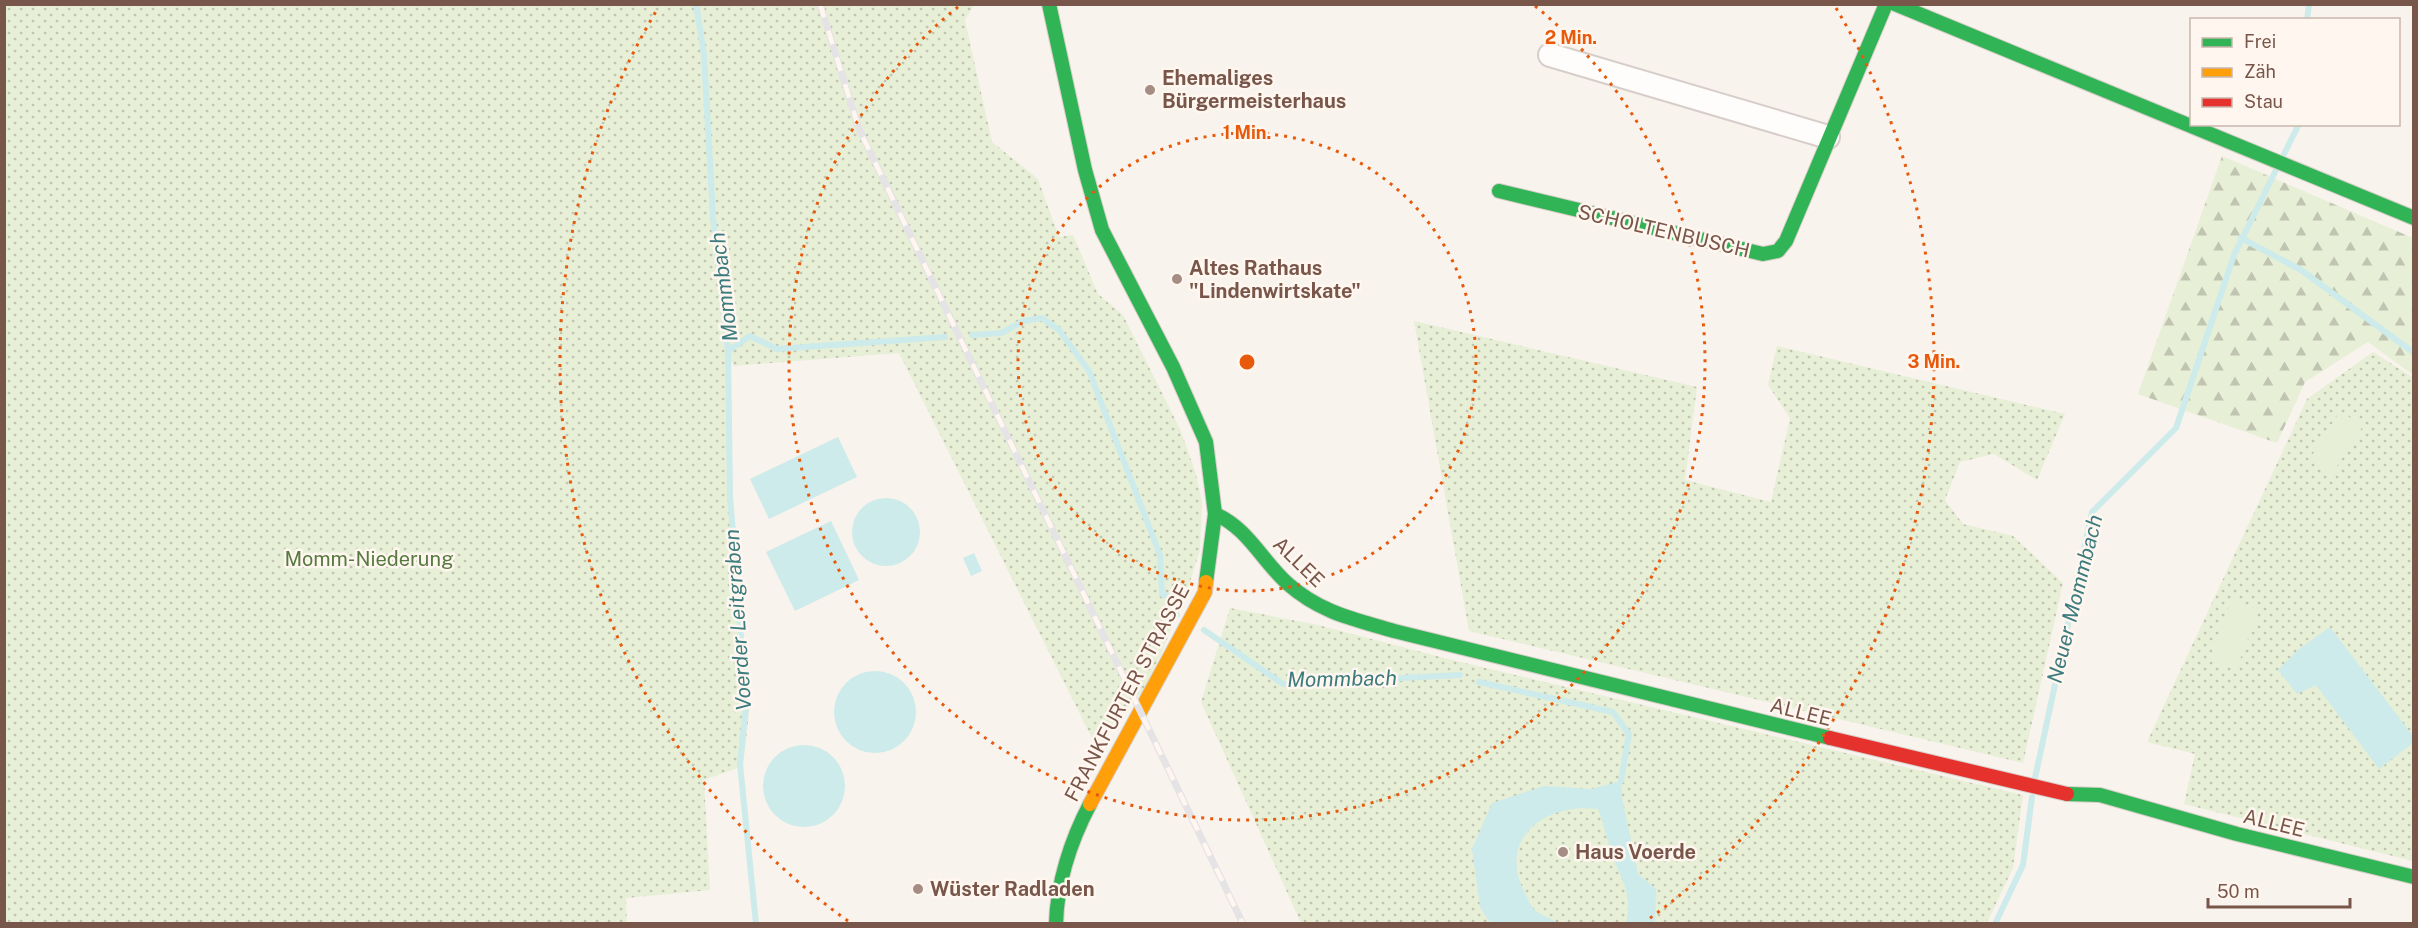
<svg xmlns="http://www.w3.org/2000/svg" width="2418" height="928" font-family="'Public Sans',sans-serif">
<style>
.grass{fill:url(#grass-dots)}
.forest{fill:url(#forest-firs)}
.garden{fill:#e7efd7}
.water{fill:#cdebea}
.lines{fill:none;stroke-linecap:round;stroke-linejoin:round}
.stream{stroke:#cdebea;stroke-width:6}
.street-casing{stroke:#d7ceca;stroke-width:26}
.fast-casing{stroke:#d8cec9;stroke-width:16}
.slow-casing{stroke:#d8cec9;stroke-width:16}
.jam-casing{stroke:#d8cec9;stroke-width:16}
.street{stroke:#fefdfc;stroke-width:22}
.fast{stroke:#30b455;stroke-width:14}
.slow{stroke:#ff9f0a;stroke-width:14}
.jam{stroke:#e5322d;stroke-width:14}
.rail-casing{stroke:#e5e3e5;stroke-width:7}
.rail{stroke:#fff7ef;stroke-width:4.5;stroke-dasharray:14;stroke-linecap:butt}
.ring{fill:none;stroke:#e8590c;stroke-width:3;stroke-dasharray:3 6}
.poi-dot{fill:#a58d83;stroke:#fff7ef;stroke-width:2}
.labels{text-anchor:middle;stroke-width:5;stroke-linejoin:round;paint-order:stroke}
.poi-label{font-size:20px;font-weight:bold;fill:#79564a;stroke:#fff7ef;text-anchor:start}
.street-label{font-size:20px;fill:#79564a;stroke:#fff7ef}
.park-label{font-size:20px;fill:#567a3f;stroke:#fff7ef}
.water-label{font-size:21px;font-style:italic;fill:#3c7b7e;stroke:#fff7ef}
.centre{fill:#e8590c;stroke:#fff7ef;stroke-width:3}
.ring-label{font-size:18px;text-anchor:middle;font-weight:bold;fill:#e8590c;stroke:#fff7ef;stroke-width:5;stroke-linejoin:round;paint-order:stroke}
</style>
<defs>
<pattern id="grass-dots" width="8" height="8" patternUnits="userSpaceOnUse" patternTransform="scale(1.5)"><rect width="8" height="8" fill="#e7efd7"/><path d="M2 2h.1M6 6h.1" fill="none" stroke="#c0c4b0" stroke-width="1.8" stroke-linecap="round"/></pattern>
<pattern id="forest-firs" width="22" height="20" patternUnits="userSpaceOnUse" patternTransform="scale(1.5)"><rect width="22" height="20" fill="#e7efd7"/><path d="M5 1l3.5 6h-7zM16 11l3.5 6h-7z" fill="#c0c4b0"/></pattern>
</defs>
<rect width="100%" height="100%" fill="#f8f3ed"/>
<g class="grass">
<path d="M5,5H974L965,20L992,142L1038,179L1059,237L1073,235L1098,294L1123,315L1180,429L1196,474L1202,502L1200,550L1187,591L1161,654L1142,692L1095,744L899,353L733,366V362H728L729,508L749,714L743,766L704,780L710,890L626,898L627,924H5Z"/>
<path d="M1414,321L1697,387L1685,480L1771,502L1790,418L1768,385L1777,346L2065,414L2037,480L1994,454L1960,462L1945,500L1963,524L2013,536L2063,583L2023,763L1469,631Z"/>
<path d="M2373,352L2414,378L2413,861L2184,804L2195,754L2147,742L2307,399Z"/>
<path d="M1230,608L1318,625L1452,660L2023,795L2013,868L1987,923H1301L1201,702Z"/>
</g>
<path class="forest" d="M2222,156L2413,238V375L2368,342L2305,382L2277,443L2138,394Z"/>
<g class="garden">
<path d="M2340,411L2363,426L2332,474L2309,460Z"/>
<path d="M2232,599L2259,610L2236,670L2209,659Z"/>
</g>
<g class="water">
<path d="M838,437L857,477L769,519L750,479Z"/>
<circle cx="886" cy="532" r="34"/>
<path d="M831,521L859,580L795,611L766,552Z"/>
<path d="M974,553L982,571L971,576L963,558Z"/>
<path d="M2330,627L2413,736V743L2379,769L2316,685L2297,694L2278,670L2299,649Z"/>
<circle cx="875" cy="712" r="41"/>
<circle cx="804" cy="786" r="41"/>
<path d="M1621,781L1622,798L1638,874L1656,889L1655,923H1626C1633,893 1622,882 1612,855C1607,840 1604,824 1598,809C1546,802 1496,838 1525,893C1528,898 1530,905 1534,909C1540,916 1551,917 1557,923H1490L1480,907L1472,849L1492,803L1544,786L1591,789Z"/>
</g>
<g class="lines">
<g class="stream">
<path d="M696,4L704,55L713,218L728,351L730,495L746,704L740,764L756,924"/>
<path d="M2307,20L2309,4"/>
<path d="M2283,156L2299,124"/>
<path d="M2241,238L2301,270L2414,353"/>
<path d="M972,335L1001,333L1024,321L1042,318L1059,330L1089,371L1160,555L1162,594L1169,597L1177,615"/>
<path d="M728,351L750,336L777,349L945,337"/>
<path d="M1204,630L1283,684L1460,675"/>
<path d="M1479,682L1613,712L1629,734L1621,781"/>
<path d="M2035,778L2092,512L2176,428L2234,255L2276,170"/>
<path d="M1995,924L2023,865L2032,797"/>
</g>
<g class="street-casing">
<path id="street" d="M1550,55L1828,137"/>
</g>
<g class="fast-casing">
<g id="fast">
<path d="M1049,4L1085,170L1102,230L1173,367L1206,442L1215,514L1206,582"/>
<path d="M1895,4L2414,218"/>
<path d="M1499,191L1763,254L1778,251L1786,241L1886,4"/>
<path d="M1215,514C1248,528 1262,561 1288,584C1321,613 1354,619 1394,631L1830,738"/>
<path d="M2067,794L2100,795L2237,834L2414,877"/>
<path d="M1056,924C1057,883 1071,840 1090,804"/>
</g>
</g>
<g class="slow-casing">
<path id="slow" d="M1090,804L1205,592L1206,582"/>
</g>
<g class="jam-casing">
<path id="jam" d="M1830,738L2067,794"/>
</g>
<use href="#street" class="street"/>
<use href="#fast" class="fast"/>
<use href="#slow" class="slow"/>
<use href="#jam" class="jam"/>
<g class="rail-casing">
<path id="rail" d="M820,4L859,129L1243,924"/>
</g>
<use href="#rail" class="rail"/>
</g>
<g class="ring">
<circle cx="1247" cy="362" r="229"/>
<path d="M1535 6A458 458 0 1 1 959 6"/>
<path d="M848 921A687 687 0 0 1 658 8M1836 8A687 687 0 0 1 1646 921"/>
</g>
<g class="poi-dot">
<circle cx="1150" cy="90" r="6"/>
<circle cx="1177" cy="279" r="6"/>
<circle cx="1563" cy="852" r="6"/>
<circle cx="918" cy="889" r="6"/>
</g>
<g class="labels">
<g class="poi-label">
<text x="1162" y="85">Ehemaliges<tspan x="1162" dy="23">Bürgermeisterhaus</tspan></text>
<text x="1189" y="275">Altes Rathaus<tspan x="1189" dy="23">"Lindenwirtskate"</tspan></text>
<text x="1575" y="859">Haus Voerde</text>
<text x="930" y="896">Wüster Radladen</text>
</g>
<g class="street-label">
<text transform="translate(1664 231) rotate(13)" y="7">SCHOLTENBUSCH</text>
<text transform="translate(1299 562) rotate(44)" y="7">ALLEE</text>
<text transform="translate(1127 693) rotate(-62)" y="7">FRANKFURTER STRASSE</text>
<text transform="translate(1801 712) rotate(14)" y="7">ALLEE</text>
<text transform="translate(2274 823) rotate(14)" y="7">ALLEE</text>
</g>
<g class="park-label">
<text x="369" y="566">Momm-Niederung</text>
</g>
<g class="water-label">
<text transform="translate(724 287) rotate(-97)" y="7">Mommbach</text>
<text transform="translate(2075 599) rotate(-76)" y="7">Neuer Mommbach</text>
<text transform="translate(738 620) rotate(-94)" y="7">Voerder Leitgraben</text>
<text transform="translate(1342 679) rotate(-1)" y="7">Mommbach</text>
</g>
</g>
<circle cx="1247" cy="362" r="9" class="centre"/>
<g class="ring-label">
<text x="1571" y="44">2 Min.</text>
<text x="1247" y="139">1 Min.</text>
<text x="1934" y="368">3 Min.</text>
</g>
<rect width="2418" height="928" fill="none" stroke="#79564a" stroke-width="12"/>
<rect x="2190" y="18" width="210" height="108" fill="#fff7ef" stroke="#c9b7ad" stroke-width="1.5"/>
<rect x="2202" y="38" width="30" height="9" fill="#30b455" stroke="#c9b7ad" stroke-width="1.5"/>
<text x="2244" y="48" font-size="18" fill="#79564a">Frei</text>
<rect x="2202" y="68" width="30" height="9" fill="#ff9f0a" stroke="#c9b7ad" stroke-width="1.5"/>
<text x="2244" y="78" font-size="18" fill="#79564a">Zäh</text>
<rect x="2202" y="98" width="30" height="9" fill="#e5322d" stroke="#c9b7ad" stroke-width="1.5"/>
<text x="2244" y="108" font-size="18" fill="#79564a">Stau</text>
<path d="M2208 898v9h142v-9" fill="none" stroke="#79564a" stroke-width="3"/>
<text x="2217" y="898" font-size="18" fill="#79564a" stroke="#fff7ef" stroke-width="4.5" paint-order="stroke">50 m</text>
</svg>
